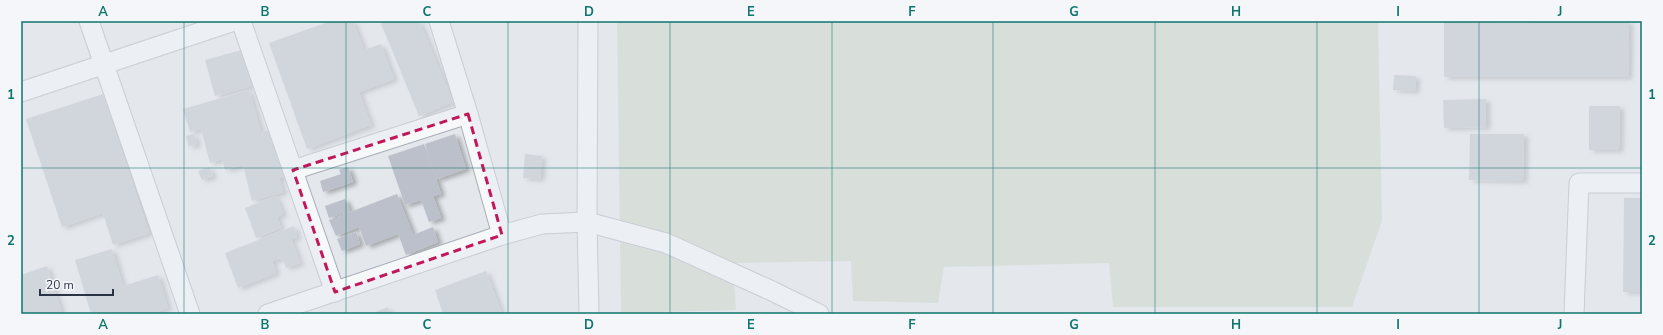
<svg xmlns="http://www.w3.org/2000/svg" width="1663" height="335" font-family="'Nunito Sans',sans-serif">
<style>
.green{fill:#c9d6c5}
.building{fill:#bbc0ca;filter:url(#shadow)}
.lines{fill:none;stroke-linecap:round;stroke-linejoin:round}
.minor-casing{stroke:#a9aeb7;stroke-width:21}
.minor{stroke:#f7f8fa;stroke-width:19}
.marked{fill:none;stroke:#c2185b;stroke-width:3;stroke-dasharray:8 5;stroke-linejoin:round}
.grid{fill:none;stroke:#0f766e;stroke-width:1;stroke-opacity:0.55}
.neatline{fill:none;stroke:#0f766e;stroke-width:1.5}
.grid-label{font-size:13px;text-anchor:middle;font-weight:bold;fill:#0f766e}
</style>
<defs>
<filter id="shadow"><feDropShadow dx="4.5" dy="2.5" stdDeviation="2" flood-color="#0004"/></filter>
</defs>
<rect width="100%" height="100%" fill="#e4e7ec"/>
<path class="green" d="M617,21H1378L1382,221L1352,307H1113L1109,263L944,267L938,303L853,301L851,261L733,263L736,310L621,313Z"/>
<g class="building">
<path d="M331,21H353L364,50L381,44L394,79L359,92L371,125L307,149L269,43Z"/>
<path d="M380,21H419L453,102L419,116Z"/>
<path d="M1529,21H1629L1628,77H1444V22L1529,23Z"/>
<path d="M242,50L252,86L215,96L205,60Z"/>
<path d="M1394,75L1416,76L1415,91L1393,90Z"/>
<path d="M249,90L261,132L271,130L284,177L279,178L283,192L252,201L243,165L225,170L222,159L210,163L201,129L190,132L183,109Z"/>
<path d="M103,94L149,233L113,245L103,213L62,227L26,119Z"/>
<path d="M1486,99V127L1444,128L1443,100Z"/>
<path d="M1589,106H1620L1619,150H1589Z"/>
<path d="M194,134L197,144L189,147L186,136Z"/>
<path d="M455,134L466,169L437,179L425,144Z"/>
<path d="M1470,134H1524L1523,181L1469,180Z"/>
<path d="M424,144L441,194L433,196L441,218L429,222L421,200L405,205L388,156Z"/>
<path d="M525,154L542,156L540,179L523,178Z"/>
<path d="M209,167L213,176L202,180L198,171Z"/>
<path d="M348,167L353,182L323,192L320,181L341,174L339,170Z"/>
<path d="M397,194L413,235L433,227L438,242L406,255L398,234L366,246L359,227L336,236L329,220Z"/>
<path d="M276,196L283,214L277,217L281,228L256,238L245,208Z"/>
<path d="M1624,198H1642V292H1623Z"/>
<path d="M345,199L350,211L329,218L325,206Z"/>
<path d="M294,226L297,237L291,239L300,263L286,268L282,258L272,261L276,273L238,288L225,253Z"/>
<path d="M356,232L360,244L342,251L337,239Z"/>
<path d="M112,249L123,286L158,275L168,308L150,314H91L75,260Z"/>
<path d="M47,266L62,314H21V275Z"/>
<path d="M486,271L502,314H443L435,290Z"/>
<path d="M388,307L390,314H371Z"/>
</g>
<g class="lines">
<g class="minor-casing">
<g id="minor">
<path d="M89,21L190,314"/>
<path d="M241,21L335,292"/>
<path d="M439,21L468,114L502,235"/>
<path d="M588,21L587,222L589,314"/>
<path d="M21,92L234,21"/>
<path d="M293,170L468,114"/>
<path d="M268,314L502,235L542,224L587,222L666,243L772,291L819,314"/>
<path d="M1574,314L1579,183H1642"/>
</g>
</g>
<use href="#minor" class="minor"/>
</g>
<path d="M0 0H1663V335H0ZM468,114L502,235L335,292L293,170Z" fill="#e4e7ec" fill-opacity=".55" fill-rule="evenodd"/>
<path class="marked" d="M468,114L502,235L335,292L293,170Z"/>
<path class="grid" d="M184,21V314M346,21V314M508,21V314M670,21V314M832,21V314M993,21V314M1155,21V314M1317,21V314M1479,21V314M21,168H1642"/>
<rect width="1663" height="335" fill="none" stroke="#f4f6f9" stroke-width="44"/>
<path d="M40 289v6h73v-6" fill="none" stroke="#2b3445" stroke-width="2"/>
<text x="46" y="289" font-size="12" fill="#2b3445" stroke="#f4f6f9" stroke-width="3" paint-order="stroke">20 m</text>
<rect x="22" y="22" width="1619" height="291" class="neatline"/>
<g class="grid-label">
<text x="103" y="16">A</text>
<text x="265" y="16">B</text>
<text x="427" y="16">C</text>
<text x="589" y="16">D</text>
<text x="751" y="16">E</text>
<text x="912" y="16">F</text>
<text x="1074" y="16">G</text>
<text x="1236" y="16">H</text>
<text x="1398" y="16">I</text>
<text x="1560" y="16">J</text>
<text x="11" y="99">1</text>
<text x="1652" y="99">1</text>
<text x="11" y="245">2</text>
<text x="1652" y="245">2</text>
<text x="103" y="329">A</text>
<text x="265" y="329">B</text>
<text x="427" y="329">C</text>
<text x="589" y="329">D</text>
<text x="751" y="329">E</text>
<text x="912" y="329">F</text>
<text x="1074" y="329">G</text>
<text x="1236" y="329">H</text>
<text x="1398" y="329">I</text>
<text x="1560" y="329">J</text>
</g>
</svg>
